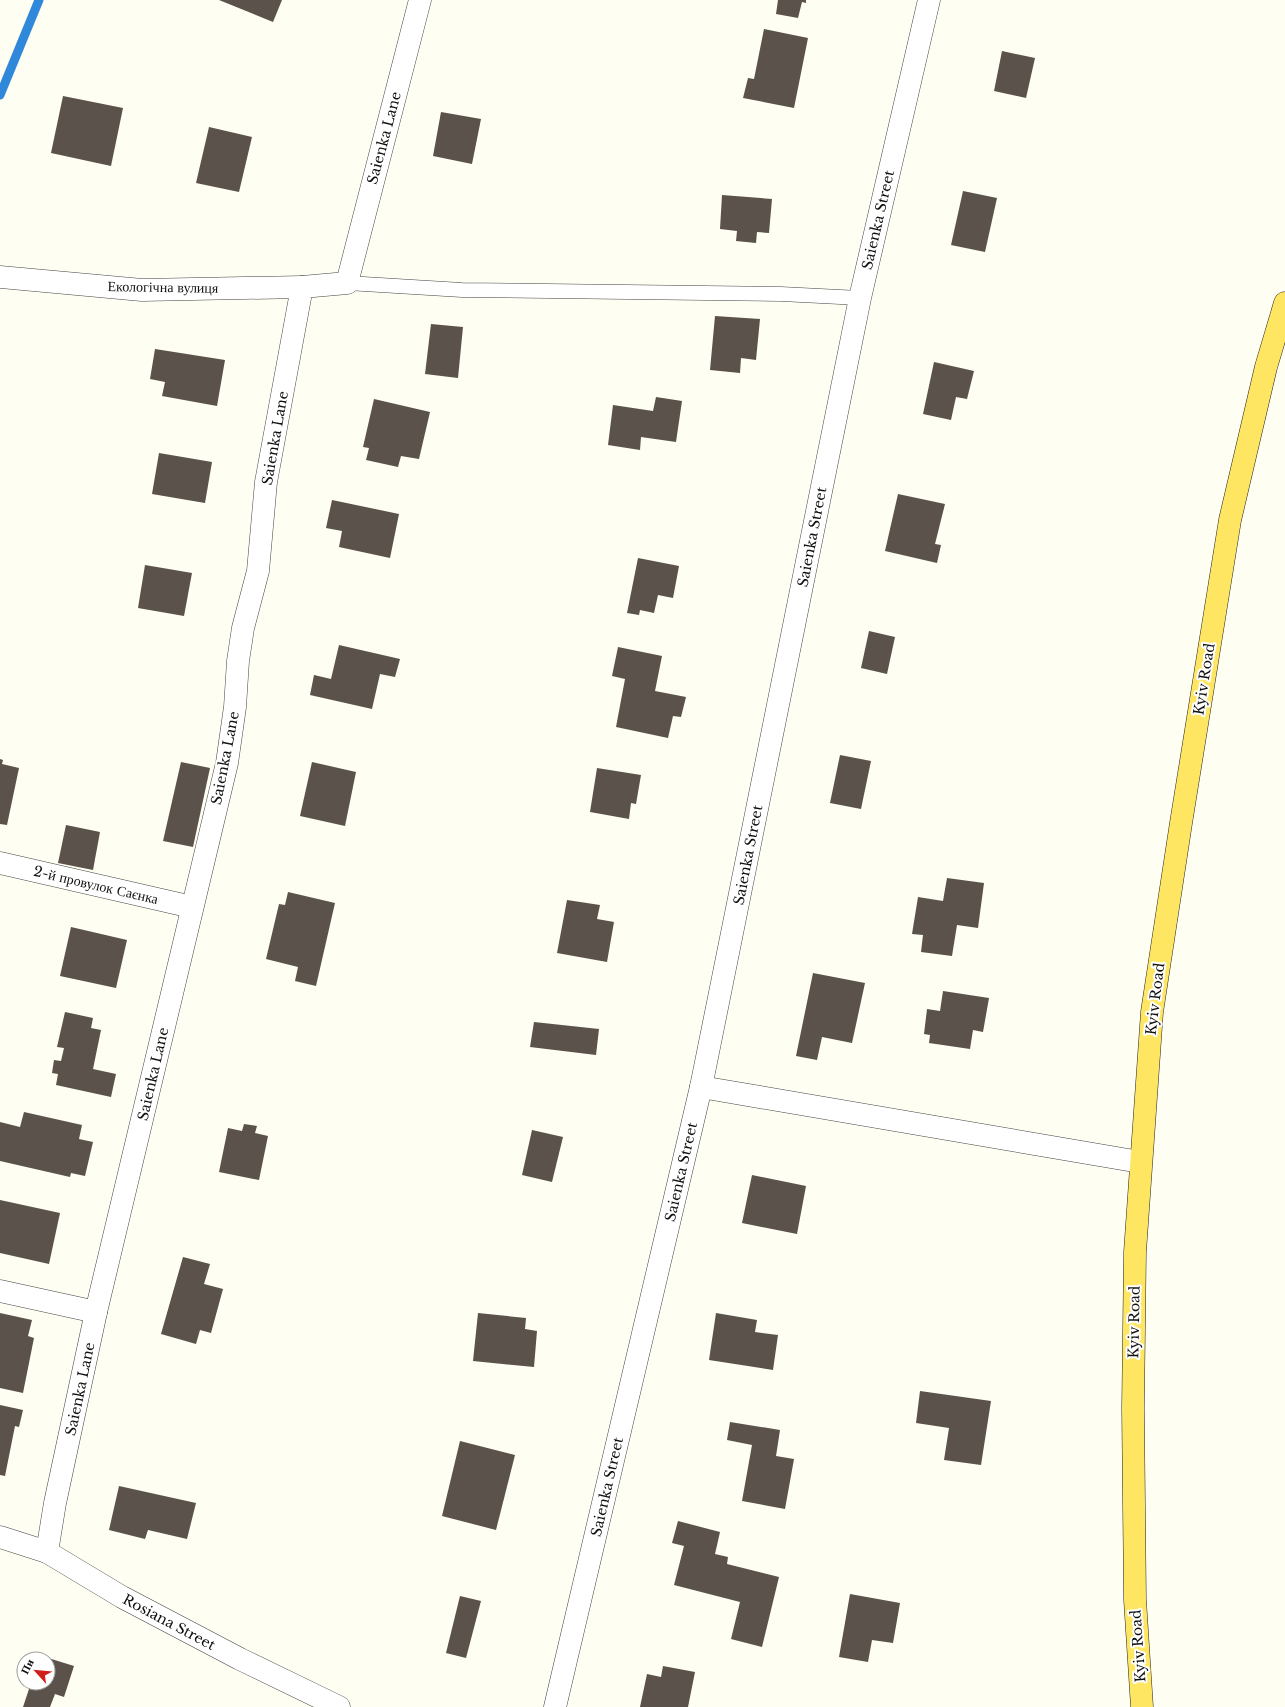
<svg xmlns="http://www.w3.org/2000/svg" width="1285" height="1707" font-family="'Libre Baskerville',serif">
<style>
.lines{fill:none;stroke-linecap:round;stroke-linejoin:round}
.stream{stroke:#3088db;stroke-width:9}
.building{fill:#5a524b}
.service-casing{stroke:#434343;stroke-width:15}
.minor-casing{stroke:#434343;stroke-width:23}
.tertiary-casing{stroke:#434343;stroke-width:23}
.primary-casing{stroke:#212121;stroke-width:23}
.service{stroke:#fff;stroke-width:14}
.minor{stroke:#fff;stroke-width:22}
.tertiary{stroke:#fff;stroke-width:22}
.primary{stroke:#ffe662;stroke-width:22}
.labels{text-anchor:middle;stroke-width:4;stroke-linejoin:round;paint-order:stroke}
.street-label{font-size:14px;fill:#101010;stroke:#fff}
</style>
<rect width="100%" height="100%" fill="#fffef2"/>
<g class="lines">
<path class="stream" d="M0,95L39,0"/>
</g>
<g class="building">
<path d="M219,0H282L273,22Z"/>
<path d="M778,0H806V3L802,2L798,18L776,14Z"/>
<path d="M764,29L808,38L794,108L743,98L748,78L754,79Z"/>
<path d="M1002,51L1035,58L1026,98L994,91Z"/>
<path d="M63,96L123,108L111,166L51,153Z"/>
<path d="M441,112L481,119L472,164L433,156Z"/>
<path d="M209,127L252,137L239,192L196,183Z"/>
<path d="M963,191L997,198L985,252L951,245Z"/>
<path d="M722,195L772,199L769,233L757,232L756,243L736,241L737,231L720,229Z"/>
<path d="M715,316L760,319L756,360L741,358L740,373L710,370Z"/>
<path d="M431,324L463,327L458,378L425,374Z"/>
<path d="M155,349L225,360L217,406L162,396L165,382L150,379Z"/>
<path d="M934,362L974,371L967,399L956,397L951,420L923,414Z"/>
<path d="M656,397L682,401L676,442L641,437L640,450L608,445L613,405L653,411Z"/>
<path d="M374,399L430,412L419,459L401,456L398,467L366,460L369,448L363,447Z"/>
<path d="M159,453L212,462L205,503L152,494Z"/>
<path d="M898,494L945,504L935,544L941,545L937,563L885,551Z"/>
<path d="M332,500L399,514L390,558L339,547L342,531L326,528Z"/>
<path d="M638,558L679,566L673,598L658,595L654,613L640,610L639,615L627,613Z"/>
<path d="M145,565L192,573L184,616L138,608Z"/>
<path d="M869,631L895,637L887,674L861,668Z"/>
<path d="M339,645L400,659L395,677L380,674L372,709L310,695L314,675L331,679Z"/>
<path d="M618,647L662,656L655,691L686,697L681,717L673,716L668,738L616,727L625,679L612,676Z"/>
<path d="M840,755L871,761L861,809L830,803Z"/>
<path d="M0,759L3,760L2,764L19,768L7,825L0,824Z"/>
<path d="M181,762L210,768L193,847L163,841Z"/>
<path d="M312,762L356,772L345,826L300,816Z"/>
<path d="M597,768L641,775L636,804L631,803L629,819L590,812Z"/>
<path d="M66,825L100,832L93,870L58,863Z"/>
<path d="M947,878L984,883L978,928L957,925L952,956L921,952L923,935L912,934L918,897L943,901Z"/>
<path d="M288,892L335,903L316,986L295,981L298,967L266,959L279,904L285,905Z"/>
<path d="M567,900L600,905L597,919L614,922L607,962L557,953Z"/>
<path d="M71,927L127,940L116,988L60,976Z"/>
<path d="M813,973L865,983L852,1043L822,1037L817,1060L796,1056Z"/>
<path d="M943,991L989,998L983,1032L973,1030L970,1049L929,1043L930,1035L924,1034L927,1009L940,1011Z"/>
<path d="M65,1012L93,1018L91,1028L101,1030L93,1069L116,1074L111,1097L56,1085L58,1074L52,1073L54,1060L61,1061L64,1048L57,1047Z"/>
<path d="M534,1022L599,1029L596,1055L530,1047Z"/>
<path d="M24,1112L82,1125L79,1139L93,1142L85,1176L71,1173L70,1177L0,1161V1122L20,1127Z"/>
<path d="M244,1124L257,1126L255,1133L268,1136L259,1180L219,1172L228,1128L242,1131Z"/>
<path d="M532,1130L563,1137L552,1182L522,1175Z"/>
<path d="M752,1175L806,1186L797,1234L742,1223Z"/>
<path d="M0,1200L60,1213L49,1264L0,1253Z"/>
<path d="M183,1257L210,1264L204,1284L223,1289L211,1333L200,1330L196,1344L161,1334Z"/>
<path d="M0,1313L32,1320L28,1336L34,1338L23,1393L0,1388Z"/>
<path d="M478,1313L526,1318L525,1329L537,1331L534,1367L473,1361Z"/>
<path d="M716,1313L757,1320L755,1332L778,1335L773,1370L709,1360Z"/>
<path d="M920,1391L991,1401L981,1465L944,1460L949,1428L916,1423Z"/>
<path d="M0,1405L23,1410L19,1427L15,1426L5,1476L0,1475Z"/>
<path d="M730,1422L780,1430L776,1456L794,1459L785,1509L742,1501L752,1445L727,1440Z"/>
<path d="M460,1441L515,1455L496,1530L442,1516Z"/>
<path d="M119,1486L196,1503L187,1539L148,1530L145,1539L109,1530Z"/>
<path d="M678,1521L720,1532L715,1554L728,1557L727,1564L779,1577L762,1647L731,1639L740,1602L674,1585L684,1546L672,1543Z"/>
<path d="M850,1594L900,1603L893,1643L872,1640L868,1662L839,1657Z"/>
<path d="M460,1596L481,1601L466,1658L446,1653Z"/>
<path d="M45,1657L74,1666L64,1697L55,1694L50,1707H23L30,1686L35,1687L36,1683H48V1659H44Z"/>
<path d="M663,1666L695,1672L688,1707H640L647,1674L661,1677Z"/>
</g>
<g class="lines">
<g class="service-casing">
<path id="service" d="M347,283L462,290L781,294L860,298"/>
</g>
<g class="minor-casing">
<g id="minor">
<path d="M0,277L142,290L302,287"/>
<path d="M0,863L192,907"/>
<path d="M701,1087L1140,1162"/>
<path d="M0,1291L96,1312"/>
<path d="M0,1537L47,1552L122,1597L240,1659L339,1707"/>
<path d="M47,1552L55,1503L96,1312L227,763L235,707L238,661L243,628L258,571L266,482L302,287L347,283L420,0"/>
</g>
</g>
<g class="tertiary-casing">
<path id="tertiary" d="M555,1707L701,1087L860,298L929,0"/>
</g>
<g class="primary-casing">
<path id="primary" d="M1142,1707L1135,1600L1133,1408L1135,1252L1152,1012L1181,823L1230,520L1266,367L1285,303"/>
</g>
<use href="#service" class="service"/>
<use href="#minor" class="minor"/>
<use href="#tertiary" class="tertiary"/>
<use href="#primary" class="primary"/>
</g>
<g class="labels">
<g class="street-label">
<text transform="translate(384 138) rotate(-75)" y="5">Saienka Lane</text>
<text transform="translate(878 220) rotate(-77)" y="5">Saienka Street</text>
<text transform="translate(163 287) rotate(1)" y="5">Екологічна вулиця</text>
<text transform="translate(275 438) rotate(-80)" y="5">Saienka Lane</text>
<text transform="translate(812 537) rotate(-79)" y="5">Saienka Street</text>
<text transform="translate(1204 679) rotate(-81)" y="5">Kyiv Road</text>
<text transform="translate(225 758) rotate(-79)" y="5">Saienka Lane</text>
<text transform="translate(748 855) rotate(-79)" y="5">Saienka Street</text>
<text transform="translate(96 885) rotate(13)" y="5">2-й провулок Саєнка</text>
<text transform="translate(1155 999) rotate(-83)" y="5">Kyiv Road</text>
<text transform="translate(153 1074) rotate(-77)" y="5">Saienka Lane</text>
<text transform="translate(681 1172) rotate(-77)" y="5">Saienka Street</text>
<text transform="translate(1134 1322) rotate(-89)" y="5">Kyiv Road</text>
<text transform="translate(80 1389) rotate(-78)" y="5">Saienka Lane</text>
<text transform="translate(607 1487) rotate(-77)" y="5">Saienka Street</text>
<text transform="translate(169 1622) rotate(28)" y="5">Rosiana Street</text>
<text transform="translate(1138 1646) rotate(-94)" y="5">Kyiv Road</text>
</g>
</g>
<g transform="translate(36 1671) rotate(297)"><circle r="19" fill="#ffffff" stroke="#9f9f9f"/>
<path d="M0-3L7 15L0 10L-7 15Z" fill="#cf1f18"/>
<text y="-6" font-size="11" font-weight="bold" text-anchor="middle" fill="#101010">Пн</text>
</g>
</svg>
